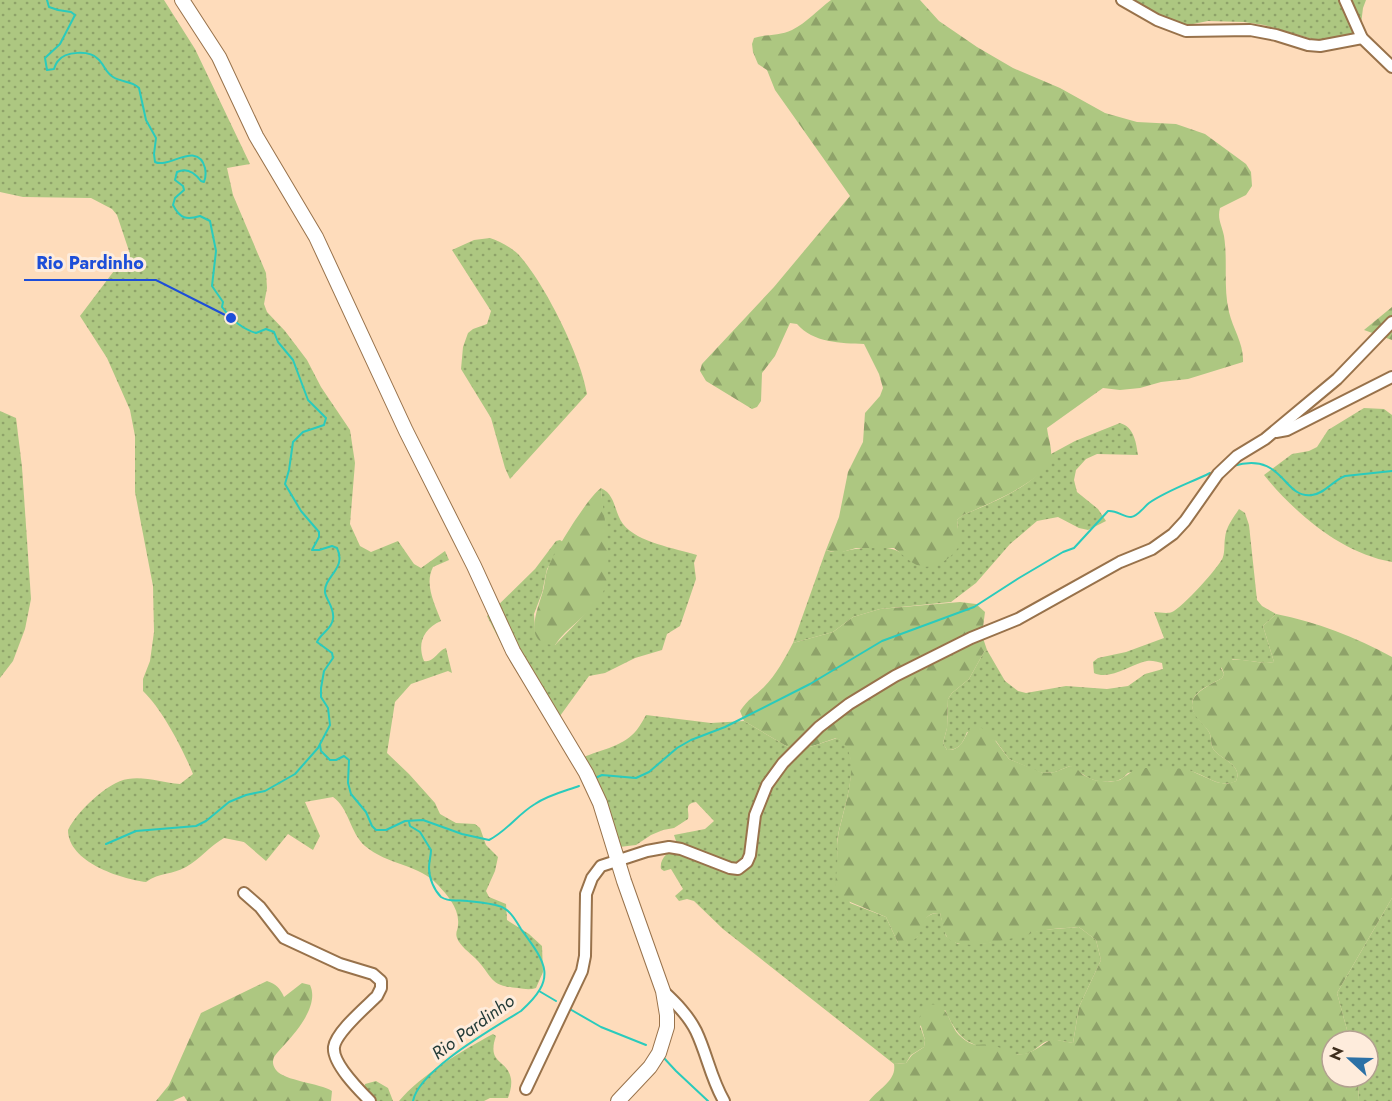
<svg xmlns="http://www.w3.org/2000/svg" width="1392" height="1101" font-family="Jost,sans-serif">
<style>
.grass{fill:url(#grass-dots)}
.forest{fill:url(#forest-firs)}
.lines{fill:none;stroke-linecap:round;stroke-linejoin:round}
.stream{stroke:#2acbbc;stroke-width:2}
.minor-casing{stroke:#98724b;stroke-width:14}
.major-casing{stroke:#98724b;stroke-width:16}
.minor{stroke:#fff;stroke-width:10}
.major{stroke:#fff;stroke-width:14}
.labels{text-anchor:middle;stroke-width:6;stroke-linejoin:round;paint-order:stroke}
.water-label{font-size:18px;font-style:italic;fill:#223a37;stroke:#feecdc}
.leader{fill:none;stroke:#1d4ed8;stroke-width:2}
.callout-dot{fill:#1d4ed8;stroke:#feecdc;stroke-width:2}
.callout-label{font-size:18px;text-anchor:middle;font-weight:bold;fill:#1d4ed8;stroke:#feecdc;stroke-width:6;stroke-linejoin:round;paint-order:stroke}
</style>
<defs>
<pattern id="grass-dots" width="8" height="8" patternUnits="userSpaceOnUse" patternTransform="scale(1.5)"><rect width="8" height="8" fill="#adc781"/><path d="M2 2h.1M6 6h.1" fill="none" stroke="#8ea269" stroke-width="1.8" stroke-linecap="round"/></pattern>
<pattern id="forest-firs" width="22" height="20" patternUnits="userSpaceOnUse" patternTransform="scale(1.5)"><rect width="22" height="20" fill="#adc781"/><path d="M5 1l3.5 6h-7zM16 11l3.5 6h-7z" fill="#8ea269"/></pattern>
</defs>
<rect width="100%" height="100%" fill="#fedcbb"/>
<g class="grass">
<path d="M0,0H164L195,49L250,164L227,168L233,195L266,273L267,288L264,304L267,312L285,331L307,360L321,387L350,430L355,463L350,524L360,546L371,552L398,541L414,564L421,568L445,551L449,560L433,567C424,585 435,604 441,621C423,629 417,644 424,661C434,663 437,651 446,648L452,673L448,671L411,684L395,702L387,753L409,774L435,803L440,814L456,823L475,824L480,828L486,845L498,857L495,871L486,891L489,897L506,904L507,920L529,934L542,946L543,972L536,988C530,990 524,989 518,988C488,986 494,977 475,958C470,953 460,946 457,938C455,932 458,930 458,925C460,909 447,895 438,885C419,864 387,865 365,846C350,833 349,808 333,797L305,802L320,836L313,850L288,834L266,861L244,842L224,838C210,846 200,859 186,867C172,875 160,872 146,882C121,879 68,862 68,830C77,812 107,782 128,779C145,776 163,783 180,784L193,774C183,749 162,709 143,691V679L150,661L154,632L153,586L135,492V436L130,410L107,358L80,316L129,251L117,215L112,209L91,198L23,197L0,192Z"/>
<path d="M1125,0H1366L1363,8L1360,32L1345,36L1316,40L1264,25L1244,22L1208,21L1188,25L1174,22Z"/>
<path d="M490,238C499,241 511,247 518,254C544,282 581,356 587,394L510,479L505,468L491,418L461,369L463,347L468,333L473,329L487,324L491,311L452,250L474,240Z"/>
<path d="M1364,408L1384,409L1392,415V562C1341,553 1296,514 1264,475L1292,454L1309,451L1317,447L1328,430Z"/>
<path d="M0,411L16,418L22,467L31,599L25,629L13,661L0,678Z"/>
<path d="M1120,423C1134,427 1136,442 1138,455L1097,454L1086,459L1076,470L1074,480L1077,492L1098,509L1106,521L1088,530L1079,528L1058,517L1037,521L1010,544L976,583L951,602L880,609L853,617L833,632L793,643L826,550C836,554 844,551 855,549C869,547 890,545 901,553L958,529L957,520L963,515C991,503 1041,485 1051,454L1075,441Z"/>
<path d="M601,488C616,495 614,512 623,524C638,543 675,548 697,555L694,563L696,579L680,626L667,634L662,650L635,658L605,673L589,676L552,727L511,663L487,616L535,569L556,541L560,540L563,542L547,569L542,593L534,614L535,632L555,645L589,610L603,519Z"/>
<path d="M1239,509L1245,513L1249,525L1257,600L1262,606L1276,614L1263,626L1274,662L1266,663L1233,659L1221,668L1224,674L1222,678C1214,683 1201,688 1195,696C1185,711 1203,721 1209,732C1212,737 1210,745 1214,750C1222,760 1243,765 1236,781C1218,791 1201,770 1184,770C1175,770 1134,771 1128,773C1125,775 1124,778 1121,779C1114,783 1102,782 1094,780C1084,777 1079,770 1070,766L1055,772L1043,773L1036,771L1009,759L996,741L967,732C963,743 959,750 947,750L943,743L947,728L948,699L952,693L969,679L984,652L987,650L1005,681L1018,691L1026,693L1066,686L1107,689L1128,686L1145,674L1163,669L1162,663C1157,662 1152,660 1147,661C1131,664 1110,681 1094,673L1093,662L1098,658L1126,652L1164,638L1154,612C1159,612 1167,614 1172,612C1181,609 1221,565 1223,557C1225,551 1224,544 1225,538C1226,527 1233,518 1239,509Z"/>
<path d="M646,715L711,723L744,721L788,747H810L837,738C869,752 838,819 837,844C837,865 843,882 850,903L886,917L898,943L917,937C922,924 925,912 940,913L946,936L958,944L987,943L1042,930L1079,927L1096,940L1101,960L1079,1007L1073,1043C1064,1042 1054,1038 1045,1042C1038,1046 1034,1052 1025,1054C1016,1056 1006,1053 997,1051C965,1043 960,1041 945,1010L920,1026L925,1040L924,1047L911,1055L906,1063L894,1064L723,929L694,901L687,899L679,901L675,896L683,889L671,869L664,871L661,869C659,859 669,850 678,847L674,835L705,829L714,821L696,802C683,804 690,811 688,819L674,828L663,830L651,835L636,845L611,848L576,761C593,751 617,749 632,735C638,730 642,722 646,715Z"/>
<path d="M1392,898V1101H1359L1358,1077H1368V1041H1350L1337,993Z"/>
<path d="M493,1034L496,1036C486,1065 508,1059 511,1079C512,1085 510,1092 508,1098H490L484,1101H399C421,1075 463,1050 493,1034Z"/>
<path d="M376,1081L388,1088L393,1101H360L364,1098L365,1084Z"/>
</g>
<g class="forest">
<path d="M831,0H920L939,21L977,47L1013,68L1060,88L1105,113L1137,122L1176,124L1205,134L1246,164L1251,172L1252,186L1246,195L1220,208C1217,219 1222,225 1224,236C1228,261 1223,287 1229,312C1233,329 1244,344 1243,362L1188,379L1161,382L1140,388L1120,390L1103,388L1047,428C1048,437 1052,448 1051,456C1047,481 984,506 963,515L957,520L958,529L963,538C957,556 933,575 913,563C906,559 900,552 894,548H856L839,553L826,550L839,517L848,472L863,442L865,413L880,396L883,388L879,374L864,344C841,343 813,343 797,324L790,323L775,356L762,373L761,401L757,407L752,409L706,381L700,371L702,364L774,287L850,196L775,90L767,70L758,64L753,52L752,44L754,38C766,34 780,36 792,30C806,23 819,9 831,0Z"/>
<path d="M1392,307V340L1364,330Z"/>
<path d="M601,488C603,519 617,572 600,598C588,616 567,627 555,645C521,645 538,609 543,591C545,584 545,575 548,568C554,552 588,497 601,488Z"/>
<path d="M960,602L976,604L985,612L982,635L987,650L984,652L969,679L952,693L948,699L947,728L943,743L947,750C962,751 964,737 971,727L979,726L991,735L1009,759L1043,773L1055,772L1070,766L1075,767L1083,775L1094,780L1110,782L1120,780L1137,768H1170L1187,769L1216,782L1227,784L1236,781C1243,765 1222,760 1214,750C1210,745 1212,737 1209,732C1203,722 1188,714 1193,700C1197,690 1214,683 1222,678L1224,674L1220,663C1233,654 1257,665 1274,662L1263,626L1276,614C1316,622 1356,637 1392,657V898L1337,993L1350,1041H1332V1077H1358L1359,1101H869C878,1089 897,1081 894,1064L906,1063L912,1055L924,1047L925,1040L919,1019L926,1006C948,998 948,1024 959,1035C976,1052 982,1040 998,1047C1007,1050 1013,1056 1023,1054C1035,1052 1042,1044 1052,1039L1073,1043L1079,1007L1101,960L1096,940L1079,927C1067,928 1054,928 1041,931C1021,935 965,954 949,939C943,934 942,920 940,913C923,912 925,925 918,936C915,940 910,943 905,945L898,943L886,917L843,899L835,888C835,880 837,873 837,865C838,856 836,847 838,837C841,814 867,751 836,738L810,747H788L744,721L740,711C749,698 754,697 764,687C776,675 785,658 793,643L833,632L853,617L880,609Z"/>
<path d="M267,981C276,984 280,988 284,997L302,983L310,985C319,1004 299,1029 286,1043C282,1048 277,1052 274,1057C272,1062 273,1066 276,1070C284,1081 320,1083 332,1091L331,1101H187L184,1096L173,1101H156L169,1085L201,1013Z"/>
</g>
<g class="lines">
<g class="stream">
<path d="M47,0L49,7L58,10L71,12L75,15L60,44L45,58L47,70L54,69C55,66 56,63 58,61C65,51 90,50 98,59C104,64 105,72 113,77C122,83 131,80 139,88L146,120L156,138L154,154L155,162C169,169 198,140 205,168C206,173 206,177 204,182L201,181C195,173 187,167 177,172L175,180L183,186L184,190L175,198L173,205C180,219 187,220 200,216L210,221L216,251L212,286L223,302L222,307C231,319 242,329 256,333L266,329L274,332L278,342L293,360L308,400L326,418L324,425L303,432L293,442L289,470L285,484L301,511L319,532V537L312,550H319L332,546L337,548C347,569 324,576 325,592C325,598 335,608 333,619C332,629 321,633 317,642L332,653L333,658L324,671L321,688V697L328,708L330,725L318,748L295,774L265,791L246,795L229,802L206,821L196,826L136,831L106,844"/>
<path d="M1233,466C1285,451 1282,499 1312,495C1326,493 1332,481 1345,476L1392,471"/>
<path d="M320,745L321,751L330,760H336L344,756L349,760L348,783L351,794L366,812L372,826L376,830H386L405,821L423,820L462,834L489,840C507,831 518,814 535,804C548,795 565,791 579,786"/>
<path d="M593,779L602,775L636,778L649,772L677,748L691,740L725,727L810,684L882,641L974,607L1019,578L1063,552L1074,548L1108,511C1117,510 1123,517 1131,517C1137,517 1144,507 1149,503C1168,490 1190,483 1210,473"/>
<path d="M409,822L410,826L420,832L431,850C431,856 429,861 429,868C429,878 434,890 441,897C450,903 458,899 468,901C477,902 490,903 499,906C510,909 516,921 521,929C546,963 558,978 521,1011C494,1028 419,1070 413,1101"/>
<path d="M539,991L556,1001"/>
<path d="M568,1008L601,1027L646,1045"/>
<path d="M663,1057L676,1071L708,1101"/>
</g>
<g class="minor-casing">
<g id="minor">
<path d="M1122,0L1157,20L1186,31L1250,30L1276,35L1308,45L1320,46L1362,38"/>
<path d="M1345,0L1362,38L1392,67"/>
<path d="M1276,432L1287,430L1392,377"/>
<path d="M244,893L260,907L284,938L340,964L373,974L381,981V988L377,996C366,1007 336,1032 334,1047C332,1063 359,1090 370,1101"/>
<path d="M663,991C676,1003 688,1015 696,1031C707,1054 711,1079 724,1101"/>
<path d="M526,1089L582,971L585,956L586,894L592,878L601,866L647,851L669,847L681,849L730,868L738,869L747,862L750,855L755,815L767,785L783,763L819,727L849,704L895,676L971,638L1018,619L1120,562L1152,549L1173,534L1185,521L1218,474L1237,456L1265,439L1337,379L1392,322"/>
</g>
</g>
<g class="major-casing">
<path id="major" d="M182,0L219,57L256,136L316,237L406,431L474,566L513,651L586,773L600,803L624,881L663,991L667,1015V1027L659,1053L650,1067L618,1101"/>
</g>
<use href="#minor" class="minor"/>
<use href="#major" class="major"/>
</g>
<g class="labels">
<g class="water-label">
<text transform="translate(473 1027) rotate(-36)" y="6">Rio Pardinho</text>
</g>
</g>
<path class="leader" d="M231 318L156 280H24"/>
<circle class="callout-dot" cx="231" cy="318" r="6"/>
<g class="callout-label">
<text x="90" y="269">Rio Pardinho</text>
</g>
<g transform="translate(1350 1059) rotate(292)"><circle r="28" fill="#feecdc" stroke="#b2a090" stroke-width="1.5"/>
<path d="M0-4.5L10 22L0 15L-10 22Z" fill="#2c71a6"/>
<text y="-9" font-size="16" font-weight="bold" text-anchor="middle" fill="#3f2e1e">N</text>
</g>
</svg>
